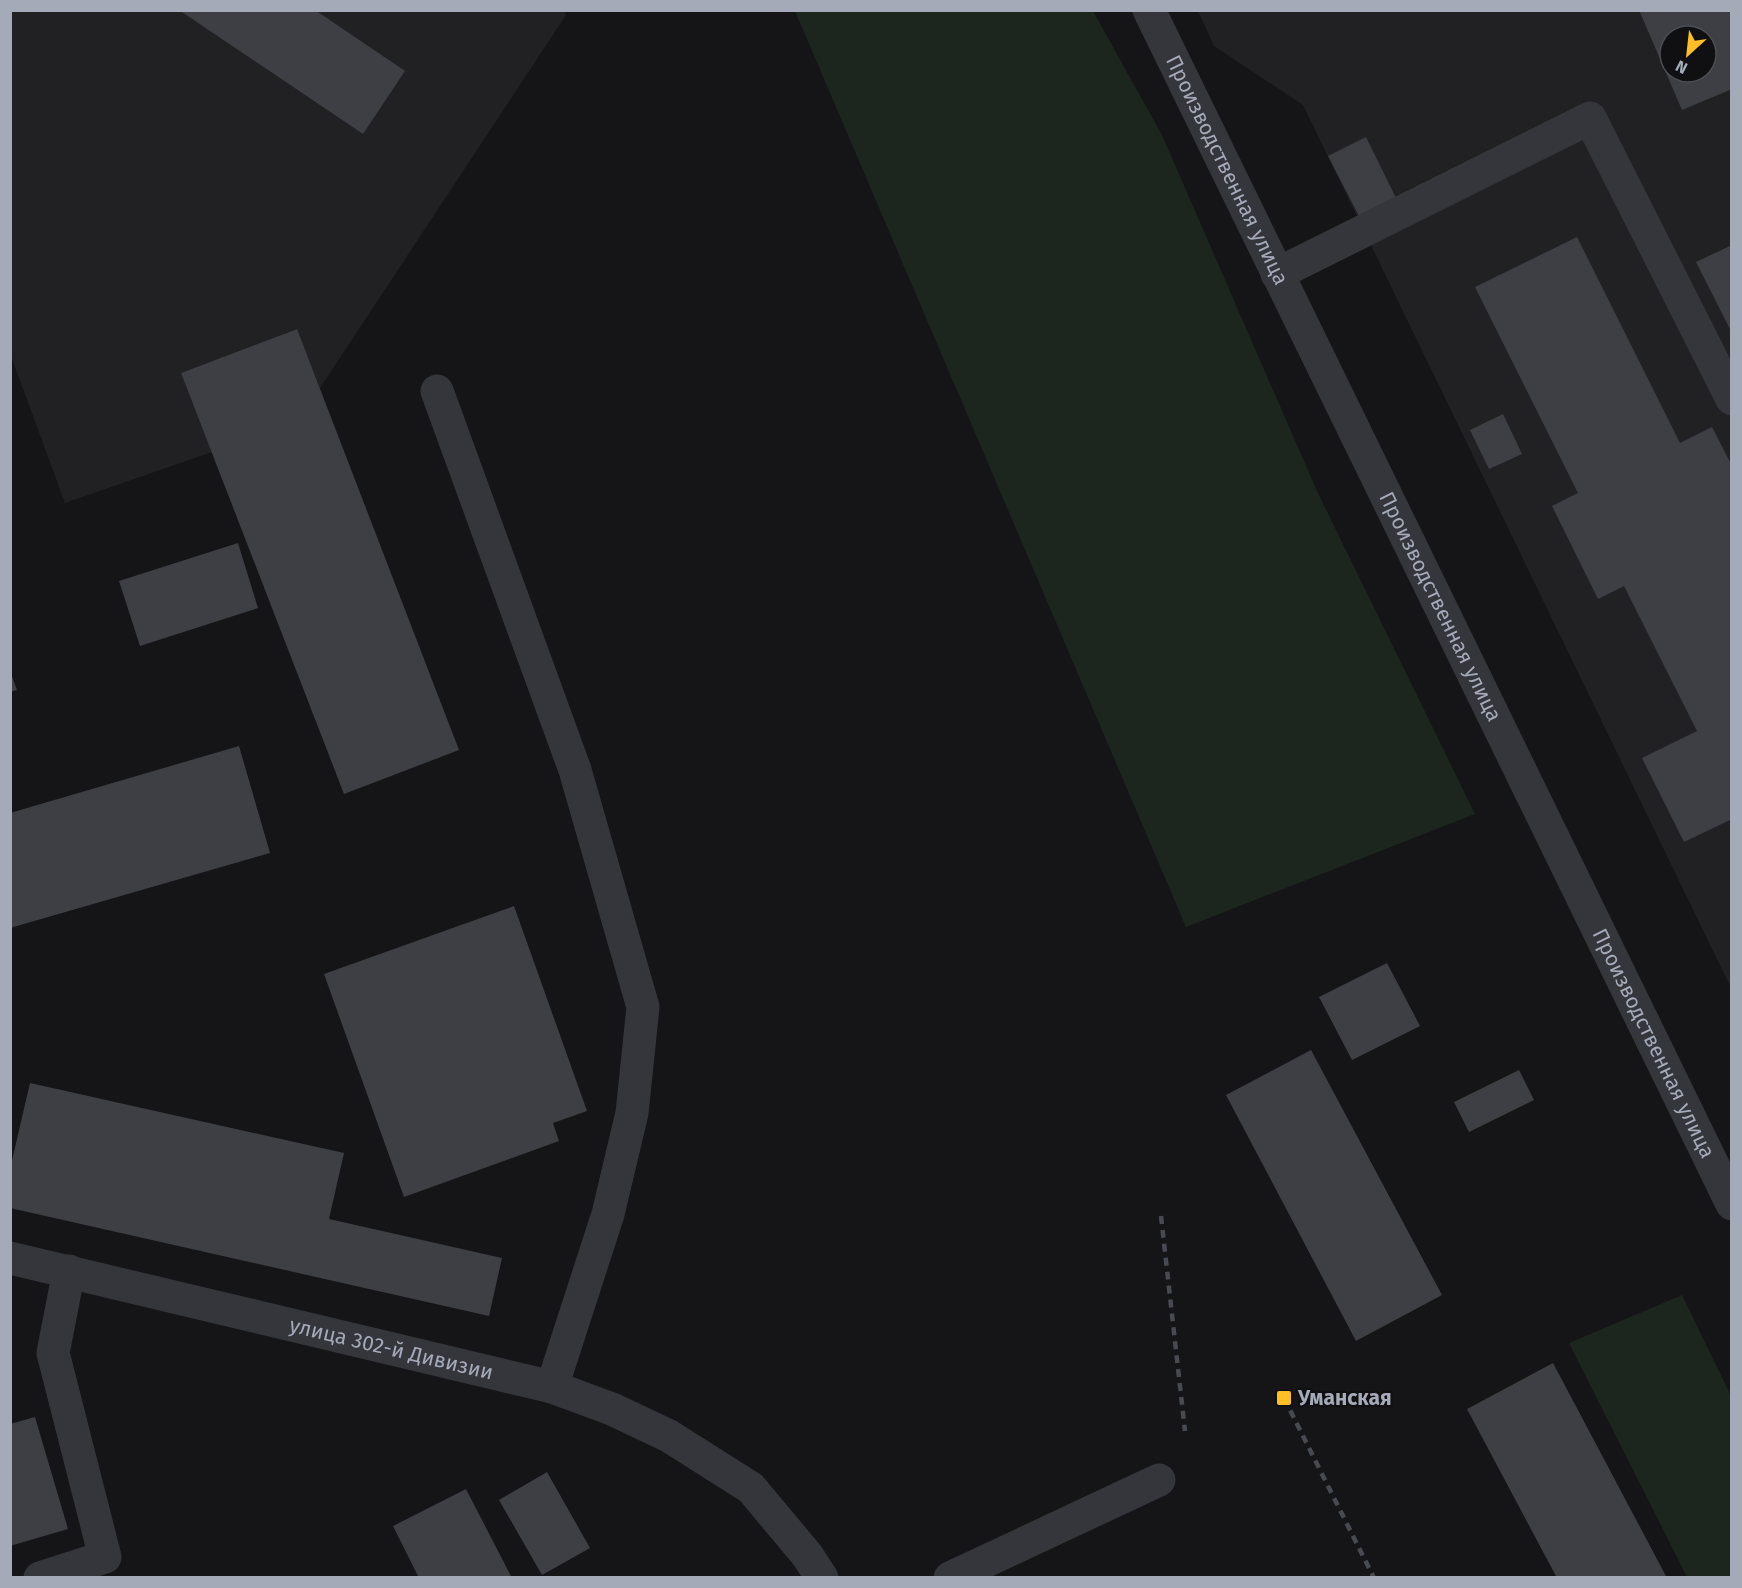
<svg xmlns="http://www.w3.org/2000/svg" width="1742" height="1588" font-family="'Fira Sans',sans-serif">
<style>
.built{fill:#212124;fill-rule:evenodd}
.green{fill:#1c251e}
.building{fill:#3e3f44;fill-rule:evenodd}
.lines{fill:none;stroke-linecap:round;stroke-linejoin:round}
.minor{stroke:#35363c;stroke-width:33}
.rail{stroke:#484a51;stroke-width:4.5;stroke-dasharray:8 6;stroke-linecap:butt}
.poi-dot{fill:#ffbf25;stroke:#101012;stroke-width:2}
.labels{text-anchor:middle;stroke-width:4.5;stroke-linejoin:round;paint-order:stroke}
.street-label{font-size:21px;fill:#a5aab8;stroke:#101012}
.poi-label{font-size:21px;font-weight:bold;fill:#a5aab8;stroke:#101012;text-anchor:start}
</style>
<rect width="100%" height="100%" fill="#151517"/>
<g class="built">
<path d="M11,11H564L566,15L320,388L296,329L181,373L212,452L65,503L11,356Z"/>
<path d="M1198,11H1731V988L1303,105L1214,46ZM1670,36H1706V72H1670Z"/>
</g>
<g class="green">
<path d="M795,11H1093L1162,135L1317,491L1475,814L1186,927Z"/>
<path d="M1682,1295L1731,1396V1577H1687L1569,1343Z"/>
</g>
<g class="building">
<path d="M179,10H315L405,71L363,134Z"/>
<path d="M1639,10H1732V89L1682,110ZM1670,36H1706V72H1670Z"/>
<path d="M1366,137L1397,200L1360,218L1328,156Z"/>
<path d="M1577,237L1680,443L1712,427L1732,466V819L1684,842L1642,758L1697,731L1624,586L1598,599L1552,506L1578,493L1475,287Z"/>
<path d="M1732,245V333L1696,262Z"/>
<path d="M297,329L459,750L344,794L181,373Z"/>
<path d="M1503,414L1522,454L1489,469L1470,430Z"/>
<path d="M238,543L258,608L140,646L119,581Z"/>
<path d="M10,671L17,690L10,692Z"/>
<path d="M239,746L270,853L10,928V813Z"/>
<path d="M514,906L587,1111L553,1123L559,1141L404,1197L324,974Z"/>
<path d="M1387,963L1420,1026L1352,1060L1319,997Z"/>
<path d="M1311,1050L1442,1295L1356,1341L1226,1095Z"/>
<path d="M1519,1070L1534,1100L1469,1132L1454,1102Z"/>
<path d="M30,1083L344,1153L329,1219L502,1258L489,1316L10,1208V1169Z"/>
<path d="M1553,1363L1667,1578H1557L1467,1409Z"/>
<path d="M35,1417L68,1529L10,1546V1424Z"/>
<path d="M547,1472L590,1548L542,1575L499,1500Z"/>
<path d="M466,1489L512,1578H419L393,1526Z"/>
</g>
<g class="lines">
<g class="minor">
<path id="s1" d="M1149,10L1732,1204"/>
<path d="M1277,274L1590,118L1732,399"/>
<path d="M437,391L575,770L643,1007L632,1113L608,1214L552,1387"/>
<path id="s2" d="M10,1258L552,1387L612,1409L669,1436L751,1488L807,1555L822,1578"/>
<path d="M40,1578L105,1557L53,1353L69,1271"/>
<path d="M950,1578L1159,1480"/>
</g>
<g class="rail">
<path d="M1161,1216L1185,1431"/>
<path d="M1284,1398L1374,1578"/>
</g>
</g>
<rect class="poi-dot" x="1276" y="1390" width="16" height="16" rx="3"/>
<g class="labels">
<g class="street-label">
<text dy="7" stroke="none"><textPath href="#s1" startOffset="178">Производственная улица</textPath></text>
<text dy="7" stroke="none"><textPath href="#s1" startOffset="664">Производственная улица</textPath></text>
<text dy="7" stroke="none"><textPath href="#s1" startOffset="1150">Производственная улица</textPath></text>
<text dy="7" stroke="none"><textPath href="#s2" startOffset="392">улица 302-й Дивизии</textPath></text>
</g>
<g class="poi-label">
<text x="1298" y="1405">Уманская</text>
</g>
</g>
<rect width="1742" height="1588" fill="none" stroke="#a5aab8" stroke-width="24"/>
<g transform="translate(1688 54) rotate(207)"><circle r="28" fill="#101012" stroke="#4c4e54" stroke-width="1.5"/>
<path d="M0-4.5L10 22L0 15L-10 22Z" fill="#ffbf25"/>
<text y="-9" font-size="16" font-weight="bold" text-anchor="middle" fill="#a5aab8">N</text>
</g>
</svg>
